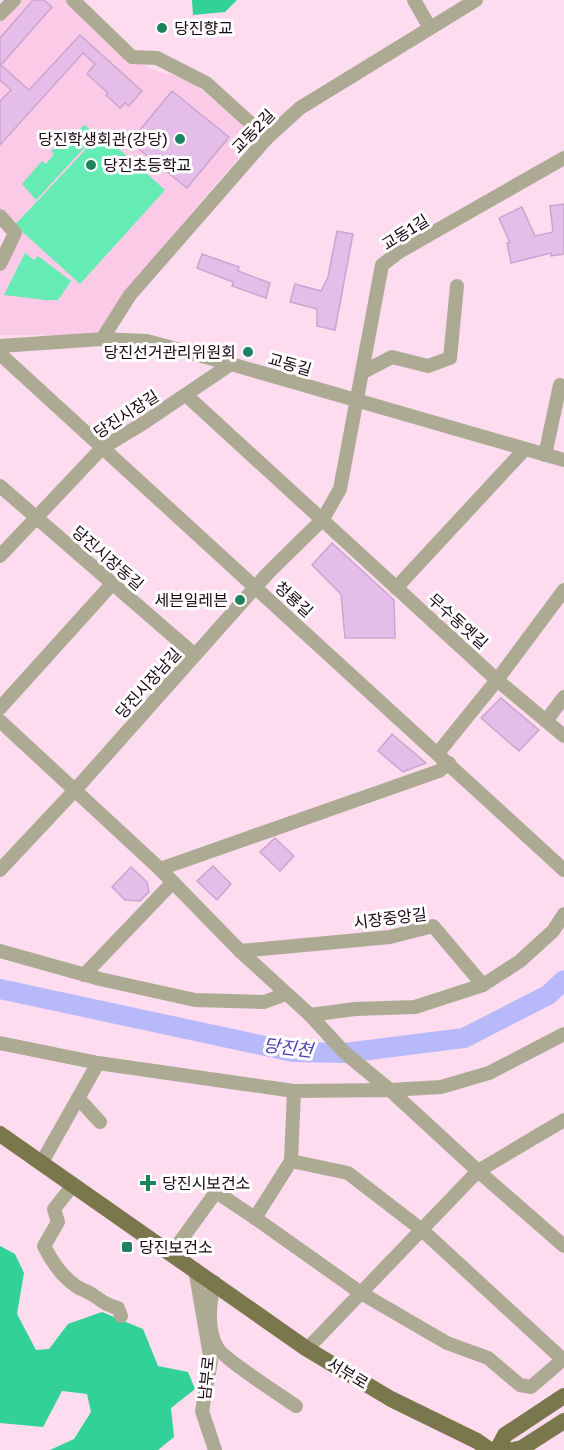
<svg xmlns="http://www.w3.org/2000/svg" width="564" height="1450" font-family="'Golos Text','Noto Sans KR',sans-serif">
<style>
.built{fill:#fbcae6}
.green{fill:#64ecb4}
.forest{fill:#32d197}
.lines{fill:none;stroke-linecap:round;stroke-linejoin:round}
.river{stroke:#b8b9fb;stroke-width:20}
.building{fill:#e4bde8;stroke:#cba5cf;stroke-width:1.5}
.minor{stroke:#acaa93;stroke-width:14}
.major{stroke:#7b774c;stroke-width:16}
.poi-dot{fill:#1d835e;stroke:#fff;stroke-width:2}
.labels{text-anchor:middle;stroke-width:6;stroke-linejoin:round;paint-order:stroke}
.poi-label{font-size:16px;fill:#190813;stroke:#fff;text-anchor:start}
.street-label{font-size:16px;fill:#190813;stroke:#fff}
.water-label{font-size:18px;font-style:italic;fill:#4f3db6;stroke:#fff}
</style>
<rect width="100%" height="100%" fill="#fddcef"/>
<path class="built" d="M19,0H67L130,58L156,71L181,77L193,83L256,137L125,291L98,331L68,335H0V272L22,235L0,209V20Z"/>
<g class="green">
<path d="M84,125L97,134L36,200L22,184L42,161L46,164L54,154L51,151L62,140L65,143Z"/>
<path d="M101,133L165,190L80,284L15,225Z"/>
<path d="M25,253L34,260L38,256L71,281L58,300H45L4,295Z"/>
</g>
<g class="forest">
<path d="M192,0H237L225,12L193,15Z"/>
<path d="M0,1246L15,1254L24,1273L17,1314L36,1350L49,1349L68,1324L102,1312L143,1329L158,1366L188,1372L195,1389L171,1408L174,1437L158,1450H50L74,1439L91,1412L87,1394L62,1391L43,1427L0,1423Z"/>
</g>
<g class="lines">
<path class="river" d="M0,989L293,1052L345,1053L464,1038L548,995L564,980"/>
</g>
<g class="building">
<path d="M33,0H44L52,7L1,65L29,90L80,35L142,91L129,106L125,103L120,108L106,95L108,93L87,74L95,64L83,53L0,145V101L11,90L0,80V38Z"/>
<path d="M172,91L229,137L187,188L130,142Z"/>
<path d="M564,204V254L551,256V253L511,263L507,243H510L499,218L522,207L535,236L553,232L550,206Z"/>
<path d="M337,231L353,234L335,330L317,326V309L290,302L295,284L321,291L328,277Z"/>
<path d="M202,254L239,267L238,271L270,283L266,298L232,286L233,282L197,268Z"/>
<path d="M332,543L394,600L395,638H345L341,594L312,565Z"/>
<path d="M501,698L539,730L519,751L481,718Z"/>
<path d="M392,734L426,763L403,772L378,751Z"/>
<path d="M275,838L294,856L280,871L260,852Z"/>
<path d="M213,866L231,884L217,900L197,881Z"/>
<path d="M131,867L147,882L149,892L140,901L125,900L112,887Z"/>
</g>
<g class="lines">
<g class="minor">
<path d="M73,0L132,57L157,58L206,83L267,138"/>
<path d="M414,0L430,28"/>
<path d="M0,14L14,0"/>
<path d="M0,216L15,233L0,264"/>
<path d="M102,339L130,295L267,138L300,108L476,0"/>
<path d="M0,346L102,339L147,341L231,364L564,460"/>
<path d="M0,354L564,870"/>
<path d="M363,372L392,357L428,366L450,358L457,286"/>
<path d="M186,395L497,680L564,736"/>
<path d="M545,455L560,385"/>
<path d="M0,486L195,655"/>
<path d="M0,556L102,448L142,424L231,364"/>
<path d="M396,588L525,449"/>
<path d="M0,708L112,584"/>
<path d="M0,721L160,869"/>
<path d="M546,721L564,697"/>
<path d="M438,753L497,680L564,590"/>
<path d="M0,870L76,789L268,573L323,519L340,489L382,265L399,252L564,158"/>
<path d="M0,951L100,979L195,1000L264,1002L286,994"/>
<path d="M240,951L160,869L439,771L449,763"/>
<path d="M84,975L173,882"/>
<path d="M483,985L433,926L390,937L240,951L310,1015L345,1053L390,1090L441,1087L489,1073L564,1034"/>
<path d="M310,1015L355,1009L415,1007L483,985L520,961L553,931L564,914"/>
<path d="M0,1043L98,1063"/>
<path d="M294,1091L390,1090L478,1171L564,1246"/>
<path d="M78,1098L100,1122"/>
<path d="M42,1162L98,1063L294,1091L291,1161L255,1218L216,1192L171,1254"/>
<path d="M73,1185L54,1209L58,1222L44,1246C52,1262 61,1276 76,1286C81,1290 88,1291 93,1295C102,1301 106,1305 118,1308L121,1316"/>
<path d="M255,1218L361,1293L447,1343L488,1358L520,1385L531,1387L560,1362L559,1356L422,1230L348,1173L291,1161"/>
<path d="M195,1269L211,1361L202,1411L215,1450"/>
<path d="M214,1282C210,1303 206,1328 217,1347C221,1357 283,1397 296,1406"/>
<path d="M307,1349L478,1171L564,1120"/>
</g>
<g class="major">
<path d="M0,1134L307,1349L391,1399L477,1441L490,1450"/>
<path d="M497,1450L505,1435L564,1396"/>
<path d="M513,1450L522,1448L564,1421"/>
</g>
</g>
<g class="poi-dot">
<circle cx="162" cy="28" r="6"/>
<circle cx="180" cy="139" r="6"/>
<circle cx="91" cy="165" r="6"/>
<circle cx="248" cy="352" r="6"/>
<circle cx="240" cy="600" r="6"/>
<path d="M145 1174h6v6h6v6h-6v6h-6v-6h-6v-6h6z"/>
<rect x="121" y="1241" width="12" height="12" rx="3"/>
</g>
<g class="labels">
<g class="poi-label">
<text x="174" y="34">당진향교</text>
<text x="168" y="145" text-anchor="end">당진학생회관(강당)</text>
<text x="103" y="171">당진초등학교</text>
<text x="236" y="358" text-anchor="end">당진선거관리위원회</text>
<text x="228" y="606" text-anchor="end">세븐일레븐</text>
<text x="162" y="1189">당진시보건소</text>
<text x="139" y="1253">당진보건소</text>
</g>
<g class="street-label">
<text transform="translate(253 131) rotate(-46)" y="6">교동2길</text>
<text transform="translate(405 232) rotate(-32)" y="6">교동1길</text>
<text transform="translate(290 364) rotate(16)" y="6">교동길</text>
<text transform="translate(126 414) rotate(-33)" y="6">당진시장길</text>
<text transform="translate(108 558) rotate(41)" y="6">당진시장동길</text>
<text transform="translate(294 599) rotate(42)" y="6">청룡길</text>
<text transform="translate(458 621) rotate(42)" y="6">무수동옛길</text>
<text transform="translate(148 683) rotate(-48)" y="6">당진시장남길</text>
<text transform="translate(390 918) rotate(-7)" y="6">시장중앙길</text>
<text transform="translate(348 1373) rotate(31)" y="6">서부로</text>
<text transform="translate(206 1378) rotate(-84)" y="6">남부로</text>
</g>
<g class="water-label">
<text transform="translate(288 1048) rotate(7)" y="6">당진천</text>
</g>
</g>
</svg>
